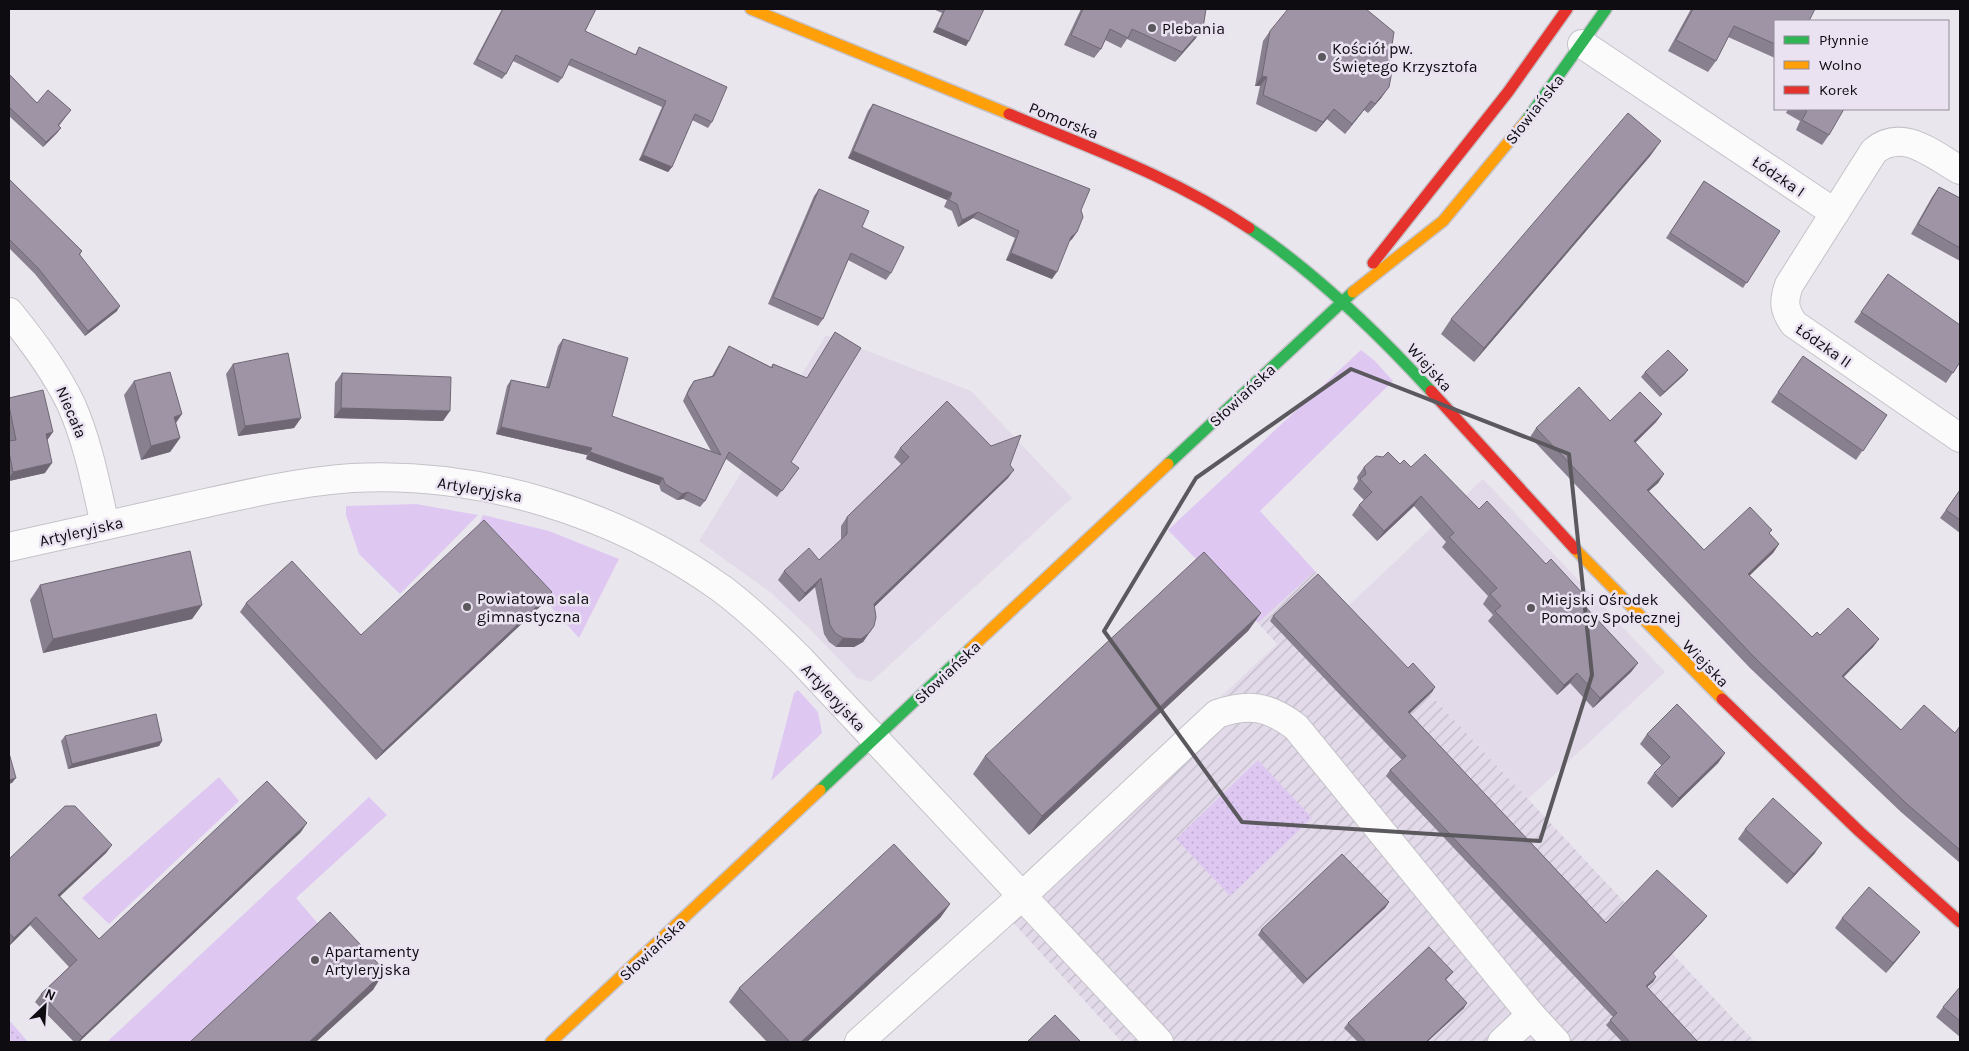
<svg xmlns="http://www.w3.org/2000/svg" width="1969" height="1051" font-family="Karla,sans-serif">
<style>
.built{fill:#e2dae9}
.industrial{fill:url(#industrial-furrows)}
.grass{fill:#dec8f1}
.park{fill:url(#park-dots)}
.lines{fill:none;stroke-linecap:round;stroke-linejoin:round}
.street-casing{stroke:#c5c2c8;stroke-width:30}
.fast-casing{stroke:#c5c2c8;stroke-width:14}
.slow-casing{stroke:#c5c2c8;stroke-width:14}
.jam-casing{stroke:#c5c2c8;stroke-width:14}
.street{stroke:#fcfbfc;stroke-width:28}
.fast{stroke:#30b455;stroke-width:11}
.slow{stroke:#ff9f0a;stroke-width:11}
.jam{stroke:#e5322d;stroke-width:11}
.wall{fill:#887f8f}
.shaded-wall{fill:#6f6874}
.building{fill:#9e94a6;stroke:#6f6874}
.marked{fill:none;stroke:#5b585e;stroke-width:4;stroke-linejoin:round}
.poi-dot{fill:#5b585e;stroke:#eae2f1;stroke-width:2}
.labels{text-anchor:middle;stroke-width:5;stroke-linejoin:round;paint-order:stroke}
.poi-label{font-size:16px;fill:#0e0c11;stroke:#eae2f1;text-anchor:start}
.street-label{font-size:16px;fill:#0e0c11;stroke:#eae2f1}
</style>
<defs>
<pattern id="industrial-furrows" width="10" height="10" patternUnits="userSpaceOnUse" patternTransform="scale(1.25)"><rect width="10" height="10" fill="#e2dae9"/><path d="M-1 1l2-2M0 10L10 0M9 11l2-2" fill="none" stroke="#c1bac7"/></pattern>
<pattern id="park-dots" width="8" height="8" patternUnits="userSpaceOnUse" patternTransform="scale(1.25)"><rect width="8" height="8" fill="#dec8f1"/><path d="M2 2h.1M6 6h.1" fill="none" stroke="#bdabce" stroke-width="1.8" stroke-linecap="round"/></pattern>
</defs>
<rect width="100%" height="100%" fill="#eae6ee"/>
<g class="built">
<path d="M826,335L971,391L1072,498L871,682L857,678L807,626L770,592L699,541Z"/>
<path d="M1483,479L1665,672L1528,799L1348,606Z"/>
</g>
<path class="industrial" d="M1315,571L1528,799L1755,1042H1122L998,906L1277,644L1258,623Z"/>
<g class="grass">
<path d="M1361,350L1375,361L1393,381L1260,511L1315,571L1258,623L1168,530Z"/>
<path d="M416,504L478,515L400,594L359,554L346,515V506Z"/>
<path d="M483,515L549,531L619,559L579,638L478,526Z"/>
<path d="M798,690L818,712L822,733L771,781L794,693Z"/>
<path d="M219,777L239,801L109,924L82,898Z"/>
<path d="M369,797L387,815L296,898L320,926L193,1042H107Z"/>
</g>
<g class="park">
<path d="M1258,760L1312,818L1230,896L1176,839Z"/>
<path d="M9,1020L28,1042H9Z"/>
</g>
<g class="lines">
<g class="street-casing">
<g id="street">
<path d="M1582,44L1835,213"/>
<path d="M1960,170C1933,155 1903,127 1874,151L1789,285C1783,302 1784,310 1794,324L1960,438"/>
<path d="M9,312C32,340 55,371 71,404C88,442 96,485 105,525"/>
<path d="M9,547C69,534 128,520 188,507C242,495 296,482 352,478C482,471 616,513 722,589C750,610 776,635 801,660L1159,1042"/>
<path d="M859,1042L1022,896L1217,714C1249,703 1269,706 1296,727L1531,1015L1556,1042"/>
<path d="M1502,1042L1531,1015"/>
</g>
</g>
<g class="fast-casing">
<g id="fast">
<path d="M1526,121L1606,9"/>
<path d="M1249,228C1317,274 1376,331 1431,391"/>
<path d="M1168,464L1353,292"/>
<path d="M820,790L970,649"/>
</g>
</g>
<g class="slow-casing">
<g id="slow">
<path d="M751,9L1009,114"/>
<path d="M1353,292L1443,221L1526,121"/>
<path d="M1575,549L1722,699"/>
<path d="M970,649L1168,464"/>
<path d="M551,1042L820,790"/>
</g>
</g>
<g class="jam-casing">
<g id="jam">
<path d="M1009,114C1091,148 1175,178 1249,228"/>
<path d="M1373,263L1508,92L1567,9"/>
<path d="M1431,391L1575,549"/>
<path d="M1722,699L1860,832L1960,922"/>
</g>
</g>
<use href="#street" class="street"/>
<use href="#fast" class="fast"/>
<use href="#slow" class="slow"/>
<use href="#jam" class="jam"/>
</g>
<g class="wall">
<path d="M502,9H596L585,31L635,55L639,47L712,122L708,128L692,120L672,167L668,172L639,160L662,107L568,65L562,78L558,83L513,61L506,74L502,79L473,64Z"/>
<path d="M933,9H984L966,46L933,32L942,13Z"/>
<path d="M1081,9H1206L1196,38L1175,62L1127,39L1121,48L1105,40L1101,49L1094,58L1064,45Z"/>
<path d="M1691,9H1815L1775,21V58L1728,37L1716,61L1708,72L1668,51Z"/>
<path d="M1270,31L1382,97L1368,113L1364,110L1345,134L1327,119L1316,132L1256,104L1260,86H1255L1263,41Z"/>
<path d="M9,74L37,103L71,110L59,126L61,128L57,133L43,147L9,116Z"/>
<path d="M873,104L1081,210L1077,232L1072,239L1069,242L1052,279L1006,260L1015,238L973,218L958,227L952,211L944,207L947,200L848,158L868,111Z"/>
<path d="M1788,109H1844L1829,135L1822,145L1796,130L1800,121L1786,113Z"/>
<path d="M1651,155L1474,362L1441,334L1451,319Z"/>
<path d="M9,179L82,251L80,255L117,311L85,336L35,274L9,248Z"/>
<path d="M1704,181L1780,231L1743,288L1666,238Z"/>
<path d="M1939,187L1960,198V261L1911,234L1932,197Z"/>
<path d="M819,189L862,227L891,273L886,280L848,260L823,319L818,326L768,304L814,196Z"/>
<path d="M1888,274L1960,362L1946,383L1854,322Z"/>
<path d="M835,332L791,462L799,468L777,497L726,459L705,501L700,507L683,499L677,500L661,491L659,485L586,459L587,455L496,434L507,386L511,380L546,387L558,346L563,339L612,416L711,451L683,401L689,388L694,381L712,376L725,353L729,346L771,367L773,364L807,378Z"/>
<path d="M1803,356L1887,415L1856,460L1771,402Z"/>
<path d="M233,364L301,418L294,428L238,436L226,374Z"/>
<path d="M1688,370L1684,375L1660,397L1641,377L1645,372Z"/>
<path d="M342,373L443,421L334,418L335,383Z"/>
<path d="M134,381L176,423L180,438L170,452L141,460L124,395Z"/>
<path d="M9,398L47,440L45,473L9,481Z"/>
<path d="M1662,414L1656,422L1635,443L1664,474L1658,483L1649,491L1704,550L1772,530L1769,533L1779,544L1773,553L1749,575L1812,637L1820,635L1879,639L1873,647L1844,677L1901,730L1955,733L1960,726V863L1901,812L1750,668L1530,437L1536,428L1610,421Z"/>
<path d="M900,448L1010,465L1008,478L874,607V626L863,642L854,647H836L829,642L824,634L815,587L799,602L778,580L784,571L819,560L841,540V526L847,517L901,464L894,457Z"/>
<path d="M1400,464L1411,467L1479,509L1585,596L1581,602L1638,663L1631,672L1593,708L1570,683L1557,695L1488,621L1493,615L1483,604L1488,596L1442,547L1446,542L1414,506L1377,541L1352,515L1359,505L1364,500L1353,489L1358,481L1357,477L1364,467Z"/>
<path d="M1960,490V533L1940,518Z"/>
<path d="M40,585L202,605L192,619L43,653L30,600Z"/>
<path d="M552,592L545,602L376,760L240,612L246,603L361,635Z"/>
<path d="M1261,613L1248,631L1029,835L973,774L985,756Z"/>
<path d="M1273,616L1408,668L1435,687L1432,692L1409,713L1606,923L1707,916L1703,921L1653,974L1656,977L1653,982L1647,987L1698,1042H1622L1606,1025L1613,1017L1386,776L1390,770L1402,760L1270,621Z"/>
<path d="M1647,734L1725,753L1718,763L1672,808L1647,783L1654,773L1662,766L1640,744Z"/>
<path d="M65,736L162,741L159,746L68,769L61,741Z"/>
<path d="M1745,829L1815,853L1787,884L1738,839Z"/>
<path d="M301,832L79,1042H74L35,1002L41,994L69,967L30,925L9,946V859L112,845L106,853L60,896L99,939Z"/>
<path d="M1389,902L1385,908L1303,984L1258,935L1261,930Z"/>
<path d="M950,904L940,918L807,1042H767L729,1002L739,988Z"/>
<path d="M1842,918L1920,932L1913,941L1886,973L1835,928Z"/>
<path d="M1453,972L1446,980L1464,1008L1427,1042H1358L1344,1028L1348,1023Z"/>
<path d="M1960,987V1037L1936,1017L1943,1007Z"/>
</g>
<g class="shaded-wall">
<path d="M937,27L969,41L966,46L933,32Z"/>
<path d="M1203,28L1196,38L1175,62L1182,52Z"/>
<path d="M1262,76L1267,77L1260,86H1255Z"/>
<path d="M1389,87L1382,97L1368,113L1375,104Z"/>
<path d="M1371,101L1364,110L1345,134L1352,124Z"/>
<path d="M1334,109L1327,119L1316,132L1323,122Z"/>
<path d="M61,128L57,133L43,147L46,142Z"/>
<path d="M1661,141L1651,155L1474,362L1484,348Z"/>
<path d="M853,151L952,193L947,200L848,158Z"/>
<path d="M643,155L672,167L668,172L639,160Z"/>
<path d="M978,212L973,218L958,227L962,220Z"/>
<path d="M1077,232L1072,239L1066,244L1071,237Z"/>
<path d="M1011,253L1057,272L1052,279L1006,260Z"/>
<path d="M120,306L117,311L85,336L88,331Z"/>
<path d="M1688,370L1684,375L1660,397L1664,392Z"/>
<path d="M341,408L450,411L443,421L334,418Z"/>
<path d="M182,414L172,429L174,417Z"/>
<path d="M1662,414L1656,422L1628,450L1634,441Z"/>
<path d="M301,418L294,428L238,436L245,426Z"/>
<path d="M501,427L592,448L587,455L496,434Z"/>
<path d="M53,432L46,442V434Z"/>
<path d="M180,438L170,452L141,460L151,446Z"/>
<path d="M590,452L663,478L659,485L586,459Z"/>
<path d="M52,463L45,473L9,481V478L13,472Z"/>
<path d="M1014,470L1008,478L868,613L874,604Z"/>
<path d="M1664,474L1658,483L1641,498L1647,490Z"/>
<path d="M688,492L683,499L677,500L682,494Z"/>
<path d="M1421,496L1414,506L1377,541L1384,531Z"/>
<path d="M1779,544L1773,553L1742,583L1748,574Z"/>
<path d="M821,578L815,587L799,602L805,593Z"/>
<path d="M552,592L545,602L376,760L383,751Z"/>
<path d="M202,605L192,619L43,653L53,639Z"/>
<path d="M1261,613L1248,631L1029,835L1042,816Z"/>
<path d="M869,633L863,642L854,647H836L843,638Z"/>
<path d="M1879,639L1873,647L1836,684L1842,676Z"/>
<path d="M1638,663L1631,672L1593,708L1600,698Z"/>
<path d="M1577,673L1570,683L1557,695L1564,685Z"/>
<path d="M1435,687L1432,692L1405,718L1408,712Z"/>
<path d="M162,741L159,746L68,769L72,764Z"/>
<path d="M1725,753L1718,763L1672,808L1679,798Z"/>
<path d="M16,778L12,783L9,784V780Z"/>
<path d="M307,823L301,832L79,1042H78L82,1037Z"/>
<path d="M1822,843L1815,853L1787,884L1794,874Z"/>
<path d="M112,845L106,853L53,903L58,895Z"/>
<path d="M1389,902L1385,908L1303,984L1307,979Z"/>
<path d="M950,904L940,918L807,1042H801Z"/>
<path d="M1707,916L1703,921L1649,978L1653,973Z"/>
<path d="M36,917L30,925L9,946L14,938Z"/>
<path d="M1920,932L1913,941L1886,973L1893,963Z"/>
<path d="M385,971L373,990L316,1042H309Z"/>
<path d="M1656,977L1653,982L1642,991L1646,986Z"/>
<path d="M1467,1003L1464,1008L1427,1042H1426Z"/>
</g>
<g class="building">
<path d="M503,9H596L585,31L636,55L639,47L727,87L712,122L695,114L672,167L643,155L666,101L571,59L562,78L516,55L506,74L477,59Z"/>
<path d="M945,9H984L969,41L937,27Z"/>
<path d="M1083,9H1206L1203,28L1182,52L1132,29L1128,38L1110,29L1101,49L1071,35Z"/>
<path d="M1288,9H1366L1394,32L1389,64L1393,66L1389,87L1375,104L1371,101L1352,124L1334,109L1323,122L1263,95L1267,77L1262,76L1270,31Z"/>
<path d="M1693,9H1815L1809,21H1775V44L1734,26L1716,61L1676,40Z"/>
<path d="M9,74L37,103L48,90L71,110L58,125L61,128L46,142L9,107Z"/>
<path d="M873,104L1090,189L1081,210L1083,217L1077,232L1071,237L1057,272L1011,253L1019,231L978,212L962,220L957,204L949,200L952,193L853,151Z"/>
<path d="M1802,109H1844L1829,135L1802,120L1807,111Z"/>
<path d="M1628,113L1661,141L1484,348L1451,319Z"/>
<path d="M9,179L82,251L79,254L120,306L88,331L38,268L9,239Z"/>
<path d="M1704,181L1780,231L1747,283L1670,233Z"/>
<path d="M1939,187L1960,198V248L1918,224Z"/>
<path d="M819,189L869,211L862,227L904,247L891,273L851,253L823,319L773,297Z"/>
<path d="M1888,274L1960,325V362L1953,373L1861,312Z"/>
<path d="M835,332L861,348L791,462L799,468L782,491L729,452L705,501L688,492L682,494L665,484L663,478L590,452L592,448L501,427L511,380L549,388L563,339L628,358L612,416L721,455L687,394L694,381L714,376L729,346L772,368L773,364L807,378Z"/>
<path d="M1668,350L1688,370L1664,392L1645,372Z"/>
<path d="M288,353L301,418L245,426L233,364Z"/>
<path d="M1803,356L1887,415L1863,451L1778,392Z"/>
<path d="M170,372L182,414L174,417L180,438L151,446L134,381Z"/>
<path d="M342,373L451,377L450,411L341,408Z"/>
<path d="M1579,387L1610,421L1640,392L1662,414L1634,441L1664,474L1647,490L1704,550L1750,507L1772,530L1769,533L1779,544L1748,574L1812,637L1817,632L1820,635L1848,608L1879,639L1842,676L1901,730L1924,705L1955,733L1960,726V850L1907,804L1756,659L1536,428Z"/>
<path d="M43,390L53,432L46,434L52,463L13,472L9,452V441L16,440L9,406V398Z"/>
<path d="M947,401L991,446L1021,435L1010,465L1014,470L874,604L876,617L874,626L869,633L861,639L843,638L835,633L830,625L821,578L805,593L784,571L809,548L819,560L847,534V517L909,457L900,448Z"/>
<path d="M1388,452L1400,464L1404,460L1411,467L1425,454L1479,509L1487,501L1546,564L1551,559L1585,596L1580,601L1638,663L1600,698L1577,673L1564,685L1495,611L1501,606L1490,594L1497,588L1449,537L1454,533L1421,496L1384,531L1359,505L1372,492L1360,479L1366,474L1364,467L1376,456L1383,457Z"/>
<path d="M1960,490V520L1946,510Z"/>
<path d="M484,520L552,592L383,751L246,603L292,561L361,635Z"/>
<path d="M190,551L202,605L53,639L40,585Z"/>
<path d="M1204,552L1261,613L1042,816L985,756Z"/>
<path d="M1318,574L1408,668L1413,663L1435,687L1408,712L1606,923L1657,870L1707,916L1653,973L1656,977L1646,986L1698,1042H1630L1610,1020L1617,1013L1390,770L1406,756L1273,616Z"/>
<path d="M1677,704L1725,753L1679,798L1654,773L1670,757L1647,734Z"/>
<path d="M156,714L162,741L72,764L65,736Z"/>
<path d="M9,753L16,778L9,780Z"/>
<path d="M267,781L307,823L82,1037L41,994L77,960L36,917L14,938L9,933V859L65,806H75L112,845L58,895L99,939Z"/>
<path d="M1773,798L1822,843L1794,874L1745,829Z"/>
<path d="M894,844L950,904L801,1042H790L739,988Z"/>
<path d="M1342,854L1389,902L1307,979L1261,930Z"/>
<path d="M1869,887L1920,932L1893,963L1842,918Z"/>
<path d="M330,912L385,971L309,1042H190Z"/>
<path d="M1429,947L1453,972L1445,979L1467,1003L1426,1042H1366L1348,1023Z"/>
<path d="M1960,987V1021L1943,1007Z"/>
<path d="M1055,1015L1081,1042H1027Z"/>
</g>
<path class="marked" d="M1351,369L1569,454L1592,675L1540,841L1242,822L1104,631L1196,478Z"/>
<g class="poi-dot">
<circle cx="1152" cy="28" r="5"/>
<circle cx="1322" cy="57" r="5"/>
<circle cx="467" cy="607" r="5"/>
<circle cx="1531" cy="608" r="5"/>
<circle cx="315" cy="960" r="5"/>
</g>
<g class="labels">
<g class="poi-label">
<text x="1162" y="34">Plebania</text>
<text x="1332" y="54">Kościół pw.<tspan x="1332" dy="18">Świętego Krzysztofa</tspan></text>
<text x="477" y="604">Powiatowa sala<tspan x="477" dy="18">gimnastyczna</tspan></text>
<text x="1541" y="605">Miejski Ośrodek<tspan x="1541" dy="18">Pomocy Społecznej</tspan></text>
<text x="325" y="957">Apartamenty<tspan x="325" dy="18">Artyleryjska</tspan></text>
</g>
<g class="street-label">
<text transform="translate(1534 109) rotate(-52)" y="6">Słowiańska</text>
<text transform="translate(1064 120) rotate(22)" y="6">Pomorska</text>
<text transform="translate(1779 176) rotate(34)" y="6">Łódzka I</text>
<text transform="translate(1824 345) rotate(35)" y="6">Łódzka II</text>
<text transform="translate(1430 367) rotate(48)" y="6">Wiejska</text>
<text transform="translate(1242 395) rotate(-43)" y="6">Słowiańska</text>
<text transform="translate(72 412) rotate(67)" y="6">Niecała</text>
<text transform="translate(480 489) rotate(10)" y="6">Artyleryjska</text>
<text transform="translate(81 531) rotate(-13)" y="6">Artyleryjska</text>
<text transform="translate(1706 663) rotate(46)" y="6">Wiejska</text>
<text transform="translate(947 672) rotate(-43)" y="6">Słowiańska</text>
<text transform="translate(834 697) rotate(47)" y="6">Artyleryjska</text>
<text transform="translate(652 949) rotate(-43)" y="6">Słowiańska</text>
</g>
</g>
<rect width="1969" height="1051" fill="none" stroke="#0e0c11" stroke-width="20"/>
<rect x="1774" y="20" width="175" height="90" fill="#eae2f1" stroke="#928c97"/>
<rect x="1784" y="36" width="25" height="8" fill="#30b455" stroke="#928c97"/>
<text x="1819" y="45" font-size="15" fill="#0e0c11">Płynnie</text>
<rect x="1784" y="61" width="25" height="8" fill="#ff9f0a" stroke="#928c97"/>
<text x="1819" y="70" font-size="15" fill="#0e0c11">Wolno</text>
<rect x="1784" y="86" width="25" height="8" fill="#e5322d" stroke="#928c97"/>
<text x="1819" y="95" font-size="15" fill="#0e0c11">Korek</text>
<g transform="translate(45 1006) rotate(25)" stroke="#eae2f1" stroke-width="4" paint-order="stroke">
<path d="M0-4L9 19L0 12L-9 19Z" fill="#0e0c11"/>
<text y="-8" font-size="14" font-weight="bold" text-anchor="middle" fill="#0e0c11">N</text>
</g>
</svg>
